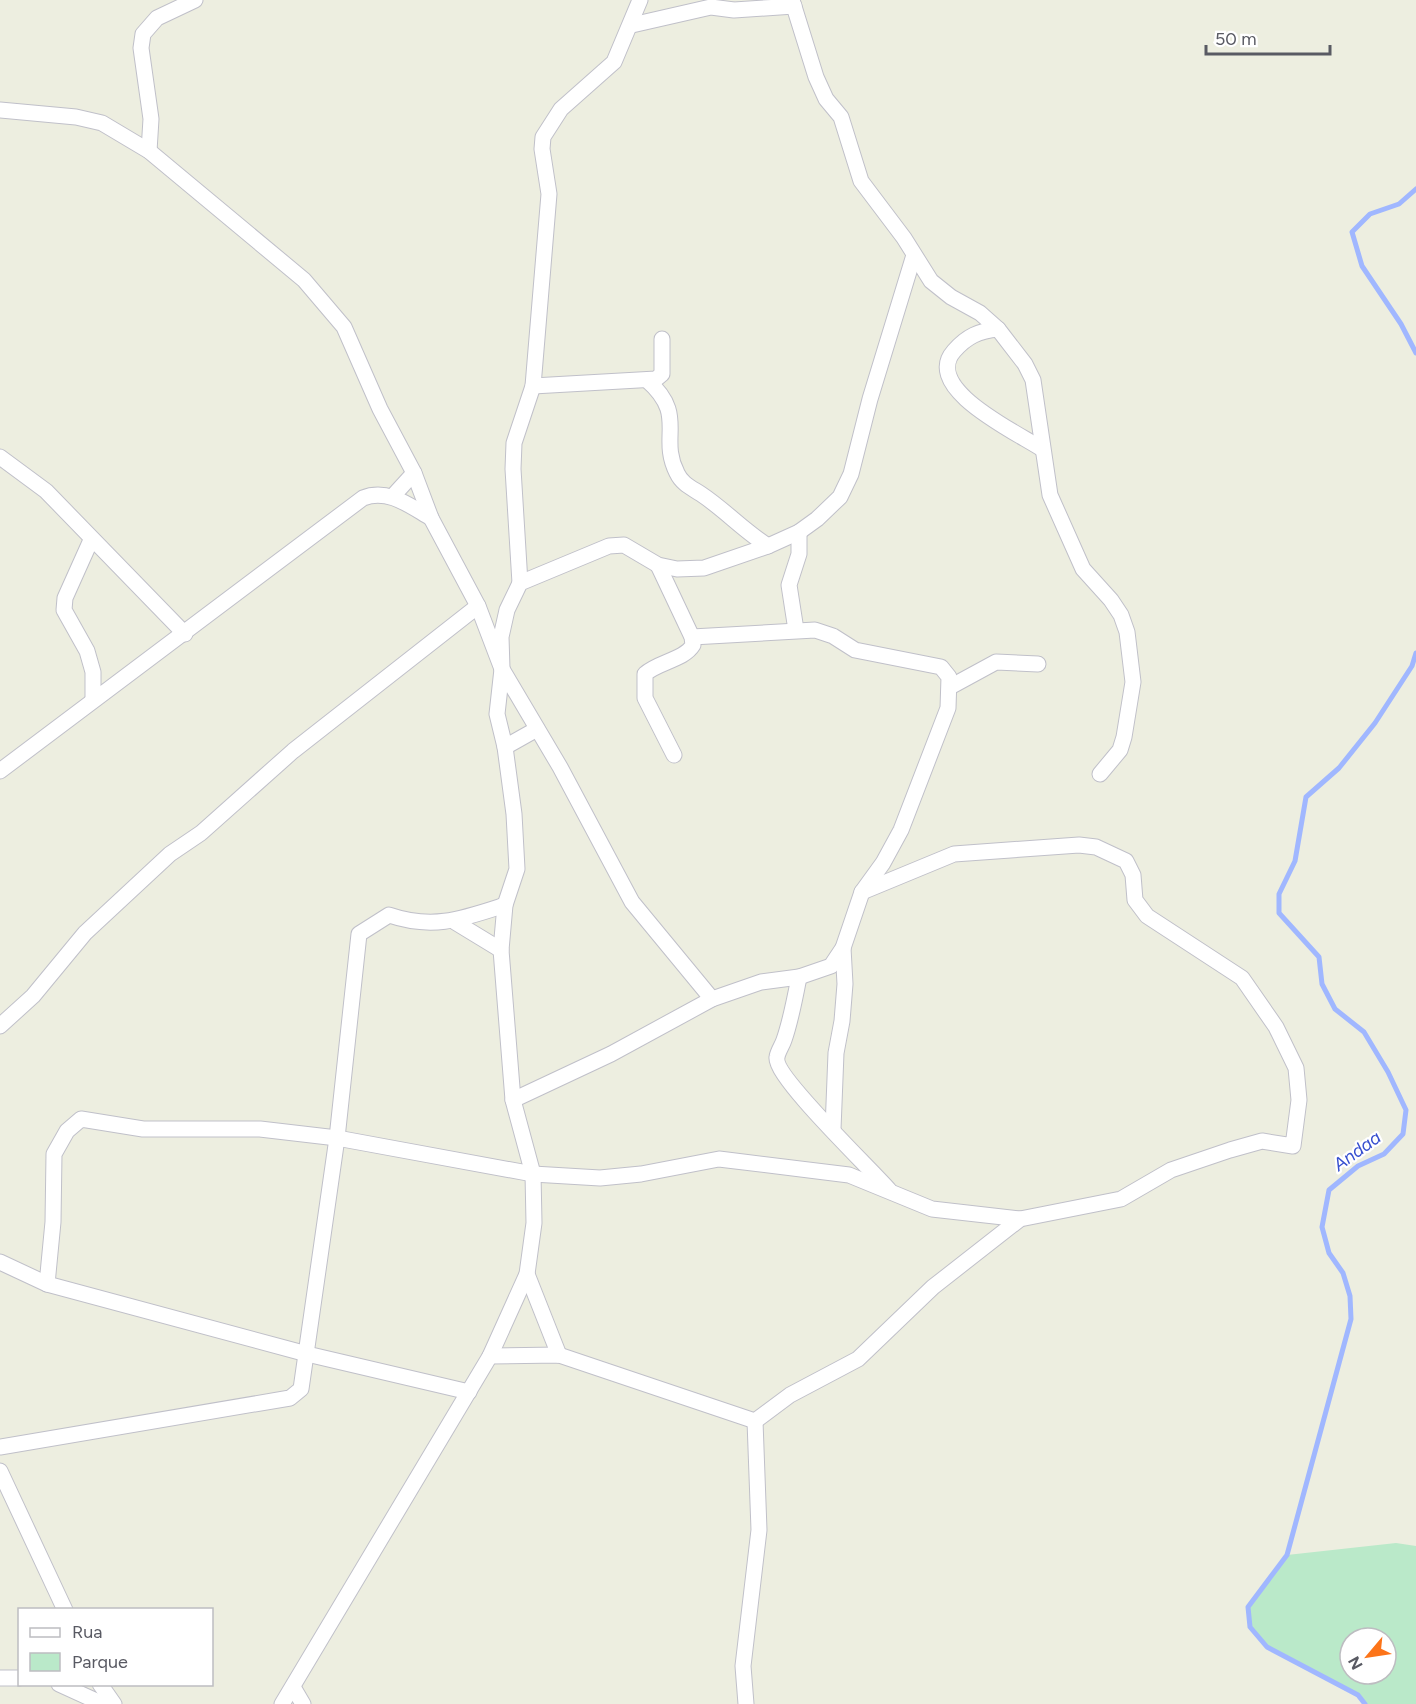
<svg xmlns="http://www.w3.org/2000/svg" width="1416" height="1704" font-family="Figtree,sans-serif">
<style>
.green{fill:#bae9c9;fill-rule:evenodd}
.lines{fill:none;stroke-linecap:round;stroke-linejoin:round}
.stream{stroke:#a0b7ff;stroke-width:5}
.street-casing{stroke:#c0c0c9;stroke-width:17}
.street{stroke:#fff;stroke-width:15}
.labels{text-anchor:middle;stroke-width:4.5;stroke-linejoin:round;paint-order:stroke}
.water-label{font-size:18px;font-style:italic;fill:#364fcf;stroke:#fff}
</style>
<rect width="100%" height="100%" fill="#edeee0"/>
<path class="green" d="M1396,1543L1416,1546V1704H1365L1358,1695L1267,1647L1250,1627L1248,1607L1287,1555ZM1350,1638H1386V1674H1350Z"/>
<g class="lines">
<g class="stream">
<path d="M1416,189L1399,204L1370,214L1352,232L1362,266L1401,324L1416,353"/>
<path d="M1365,1704L1358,1695L1267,1647L1250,1627L1248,1607L1287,1555L1351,1319L1350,1296L1343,1273L1329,1253L1322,1227L1329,1190L1358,1166L1384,1154L1403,1134L1406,1110L1388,1072L1364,1032L1335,1009L1322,984L1319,957L1279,913V894L1295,861L1306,797L1339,768L1375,723L1412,666L1416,653"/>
</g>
<g class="street-casing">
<g id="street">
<path d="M792,0L816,77L826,99L841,117L861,181L904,238L931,281L951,297L980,313L998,329L1025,364L1033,380L1050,495L1083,569L1111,600L1121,615L1127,632L1133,682L1124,737L1120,750L1100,774"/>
<path d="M632,25L711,7L734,10L794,6"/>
<path d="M0,110L76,117L102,123L149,151L304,280L344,327L380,409L414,473L431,518L478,606L502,669L560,767L632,902L712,999"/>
<path d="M149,151L151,119L141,48L143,34L157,18L195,0"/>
<path d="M998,329C979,331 967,336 954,351C921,388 1018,433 1042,449"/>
<path d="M647,380C688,416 658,436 677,473C682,484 692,488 701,494C725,510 744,531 768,546"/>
<path d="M533,386L656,379L662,374V339"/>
<path d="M0,457L46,491L185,634"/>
<path d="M393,496L414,473"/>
<path d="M91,540L65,598L64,610L87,651L93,672V699"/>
<path d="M658,565L692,637L693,645C684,660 658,662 645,674V698L674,755"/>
<path d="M520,583L513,469L514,443L533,386L549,194L542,149L543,137L561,109L614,62L640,0"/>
<path d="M796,630L789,585L799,554V532"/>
<path d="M950,687L996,662L1038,664"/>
<path d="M505,747L537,729"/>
<path d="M0,771L363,498C388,488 410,506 431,518"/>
<path d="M455,922L501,950"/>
<path d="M799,977C795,998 791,1020 784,1040C782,1046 778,1051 777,1057C773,1076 871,1169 889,1190"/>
<path d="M0,1026L33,996L85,933L170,854L201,833L293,751L478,606"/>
<path d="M513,1100L611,1054L712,999L761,982L799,977L831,966L843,948L862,892L883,863L901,830L948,708L949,677L941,667L855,650L833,636L815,630L692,637"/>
<path d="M833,1129L836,1053L842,1021L845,984L843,948"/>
<path d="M0,1262L47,1284L307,1354L469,1392"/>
<path d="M527,1274L559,1355"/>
<path d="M47,1284L53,1222L54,1154L67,1131L81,1119L143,1129H260L337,1138L533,1174L600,1178L641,1174L719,1159L849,1175L932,1209L1020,1219"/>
<path d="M490,1356L559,1355L755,1421"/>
<path d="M755,1421L790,1395L858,1359L933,1287L1020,1219L1121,1199L1171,1170L1230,1150L1262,1141L1293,1146L1299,1100L1296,1068L1276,1027L1242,978L1147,916L1135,900L1133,875L1126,861L1096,847L1079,845L954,854L862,892"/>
<path d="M0,1447L290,1398L301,1389L337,1138L359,934L389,915C433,930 462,919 505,905"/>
<path d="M0,1471L65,1610"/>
<path d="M0,1678H20"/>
<path d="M59,1684L103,1704"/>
<path d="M100,1684L114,1704"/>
<path d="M293,1687L303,1704"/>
<path d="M282,1704L490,1356L527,1274L534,1223L533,1174L513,1100L501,950L505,905L517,869L514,814L505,747L497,714L502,669L501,637L507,610L520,583L609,546L624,545L658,565L677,569L704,568L768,546L799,532L817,519L840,497L851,474L870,399L914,255"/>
<path d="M746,1704L743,1666L759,1530L755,1421"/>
</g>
</g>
<use href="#street" class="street"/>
</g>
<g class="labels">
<g class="water-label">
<text transform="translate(1357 1151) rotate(-36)" y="6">Andaa</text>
</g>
</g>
<rect x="18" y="1608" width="195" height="78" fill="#ffffff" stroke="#bdbdc1" stroke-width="1.5"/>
<rect x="30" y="1628" width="30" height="9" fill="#ffffff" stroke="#bdbdc1" stroke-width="1.5"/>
<text x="72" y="1638" font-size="18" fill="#595a63">Rua</text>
<rect x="30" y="1653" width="30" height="18" fill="#bae9c9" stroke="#bdbdc1" stroke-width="1.5"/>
<text x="72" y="1668" font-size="18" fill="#595a63">Parque</text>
<g transform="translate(1368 1656) rotate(241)"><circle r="28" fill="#ffffff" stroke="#bdbdc1" stroke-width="1.5"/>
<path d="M0-4.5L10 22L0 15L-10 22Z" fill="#fc7419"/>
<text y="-9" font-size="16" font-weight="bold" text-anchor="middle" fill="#595a63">N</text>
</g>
<path d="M1206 45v9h124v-9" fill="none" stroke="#595a63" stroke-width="3"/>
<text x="1215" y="45" font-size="18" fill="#595a63" stroke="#ffffff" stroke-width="4.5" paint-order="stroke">50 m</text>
</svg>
